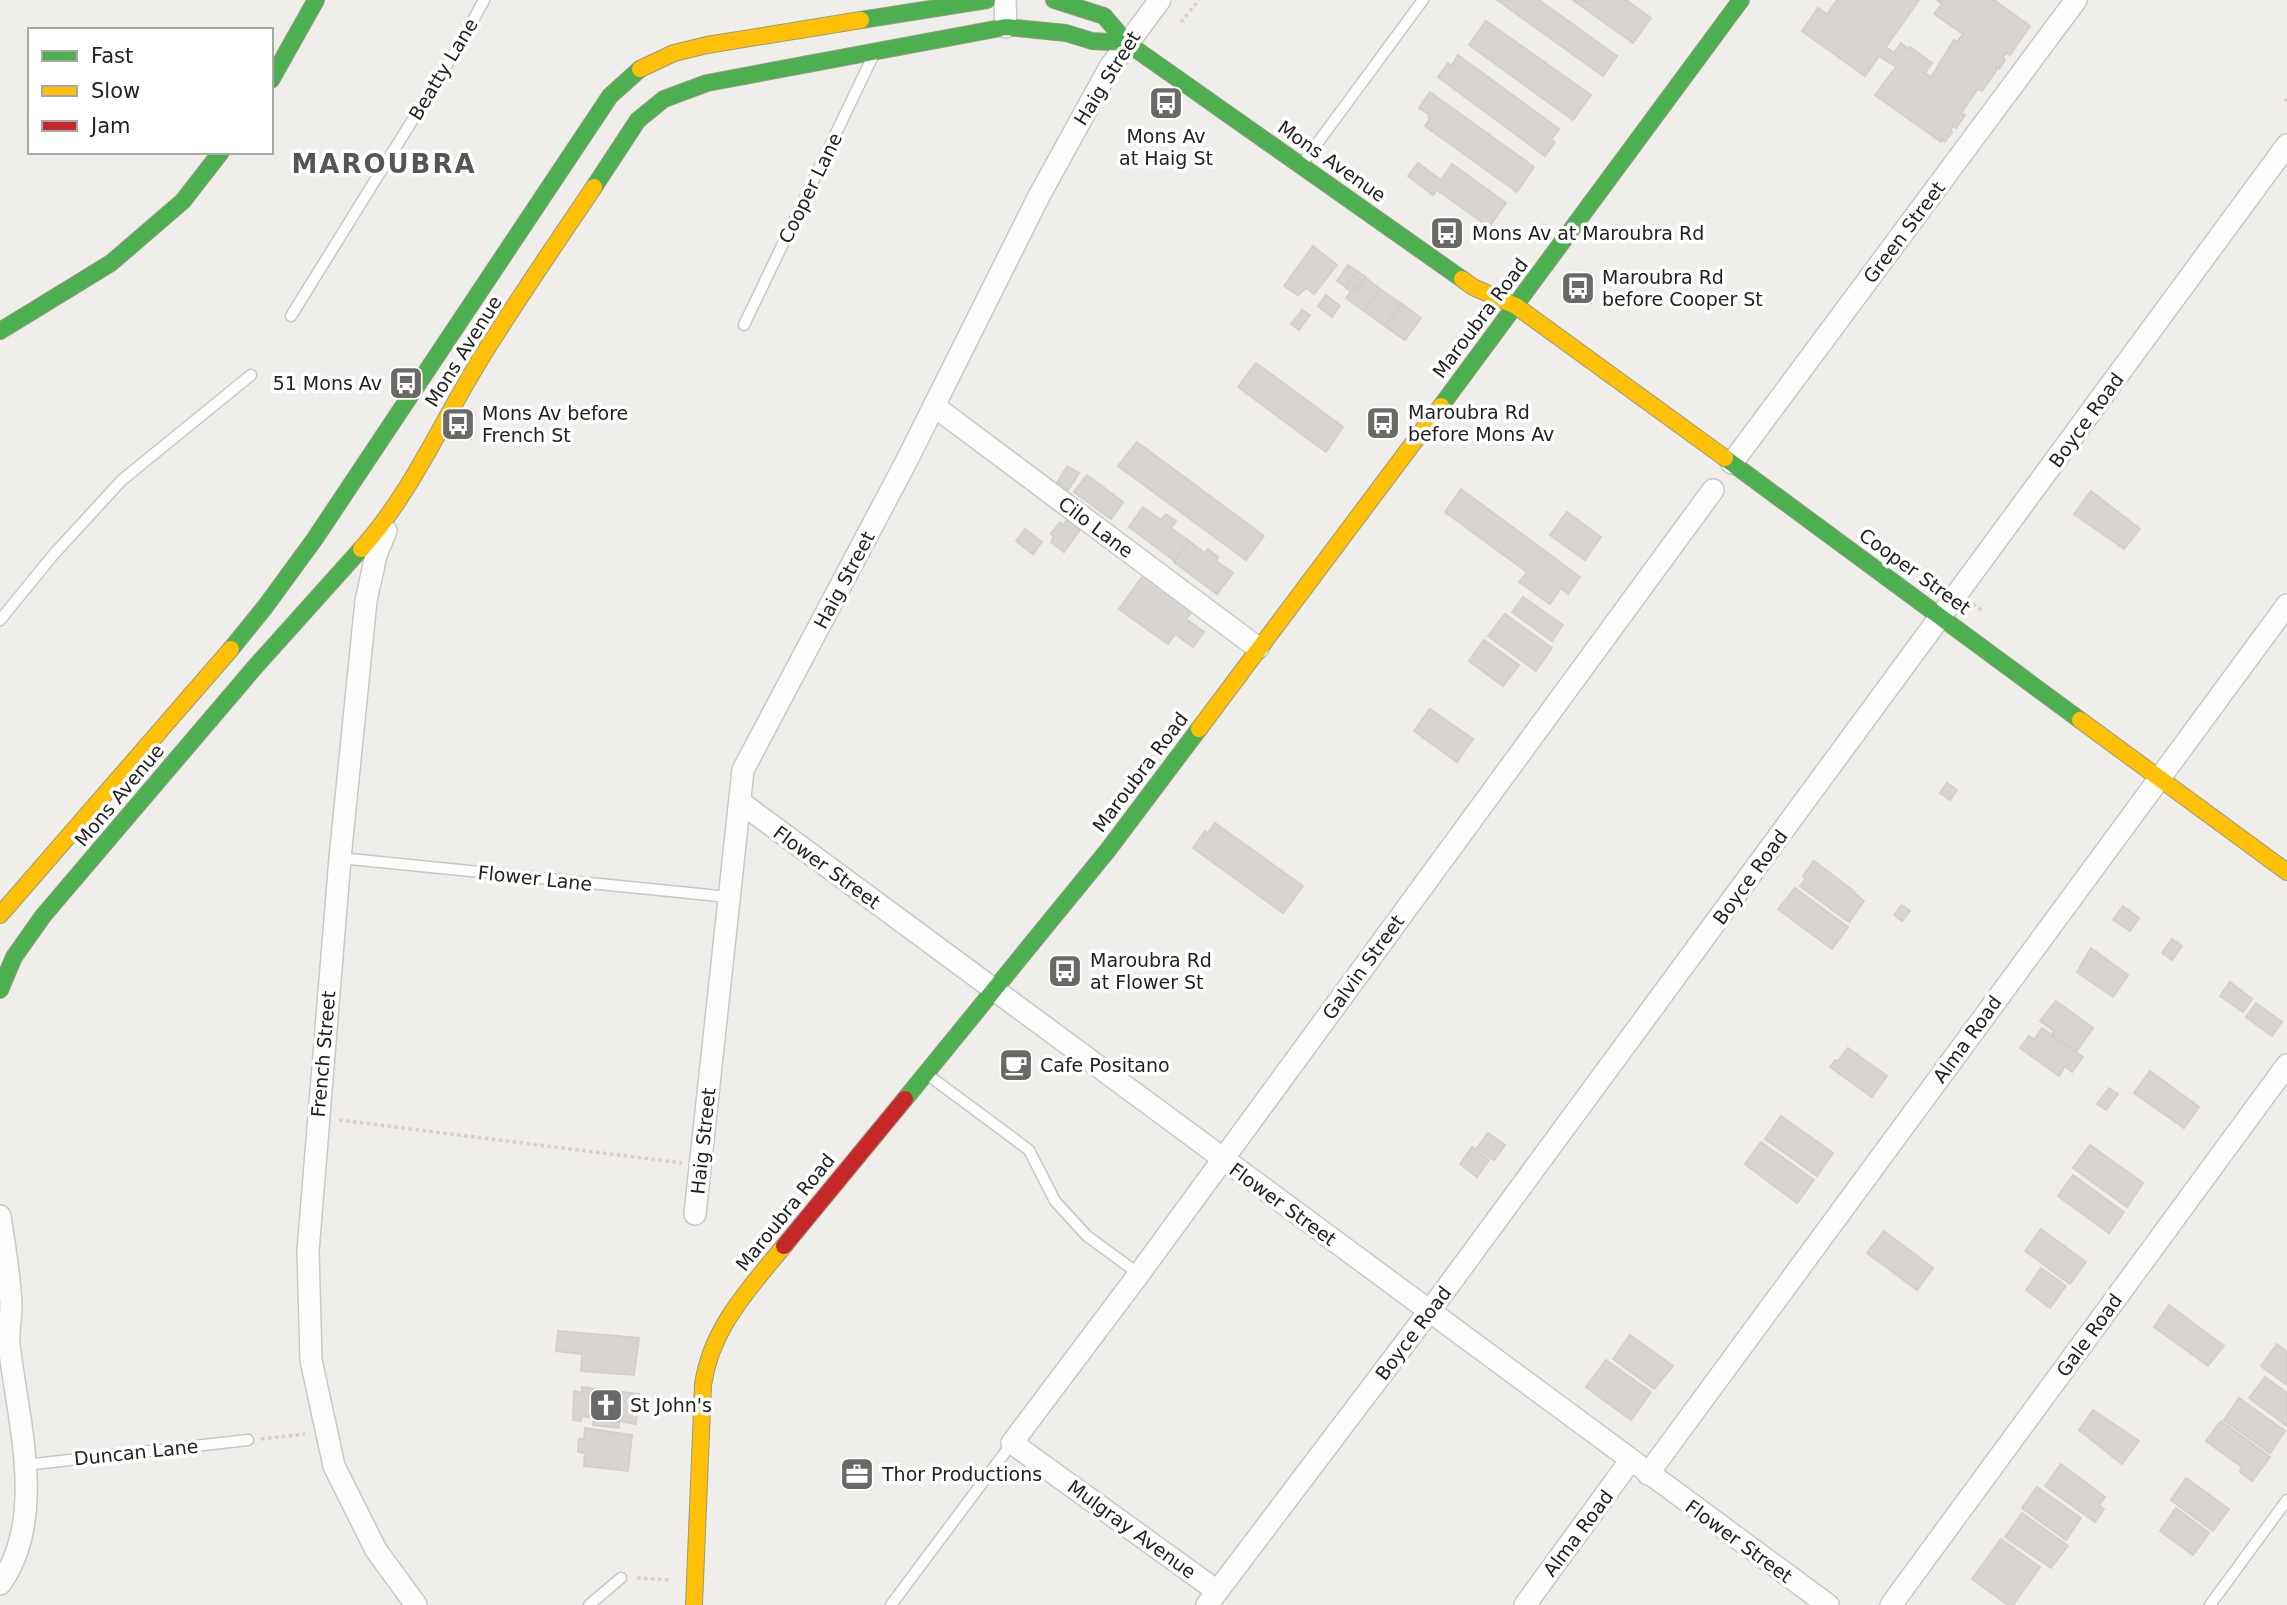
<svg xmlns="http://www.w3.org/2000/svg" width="2287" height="1605" font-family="'DejaVu Sans',sans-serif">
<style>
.building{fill:#d7d4d2;stroke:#d3d0cc;stroke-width:2}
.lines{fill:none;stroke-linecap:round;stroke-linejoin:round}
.lane-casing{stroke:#c9c8c7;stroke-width:13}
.street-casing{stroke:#c9c8c7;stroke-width:24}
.fast-casing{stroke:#999a82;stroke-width:18}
.slow-casing{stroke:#999a82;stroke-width:18}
.jam-casing{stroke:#999a82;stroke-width:18}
.path{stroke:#dccecd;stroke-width:3.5;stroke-dasharray:3.5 3.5;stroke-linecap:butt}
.lane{stroke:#fdfcfc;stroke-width:10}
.street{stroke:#fdfcfc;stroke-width:21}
.fast{stroke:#4caf50;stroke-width:16}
.slow{stroke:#ffc107;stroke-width:16}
.jam{stroke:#c62828;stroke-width:16}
.labels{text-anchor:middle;stroke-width:7;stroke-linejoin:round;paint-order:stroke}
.street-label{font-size:19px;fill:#222;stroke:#fff}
.poi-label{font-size:19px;fill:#222;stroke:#fff;text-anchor:start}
.district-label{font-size:26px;font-weight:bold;letter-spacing:2px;fill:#555;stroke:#fff}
</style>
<rect width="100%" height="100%" fill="#f0eeeb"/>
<g class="building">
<path d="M1497,0H1539L1617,56L1603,76Z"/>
<path d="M1573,0H1626L1651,18L1633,43Z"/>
<path d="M1837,0H1919L1886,47L1894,53L1901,43L1908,49L1910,47L1932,63L1925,73L1931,77L1954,40L1957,42L1963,34L1934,14L1942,4L1937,0H1994L2030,26L2010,55L2006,53L2003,58L2005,60L1999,69L1996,67V71L1982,91L1978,89L1961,113L1965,115L1956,128L1953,126L1950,131L1952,132L1945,142L1942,139L1941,142L1875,95L1896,67L1879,56L1865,76L1802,31L1818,8L1827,14Z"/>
<path d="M1486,21L1591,95L1573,120L1469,45Z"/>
<path d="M1458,55L1559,129L1551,140L1555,142L1545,156L1438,77L1448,63L1451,66Z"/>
<path d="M1430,92L1534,167L1517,192L1425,126L1430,119L1428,117L1430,115L1419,108Z"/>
<path d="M1418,163L1441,180L1452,164L1506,203L1489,227L1437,190L1433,195L1408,176Z"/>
<path d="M1313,246L1337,265L1314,294L1307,288L1298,295L1284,286Z"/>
<path d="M1348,265L1357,271L1346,287L1337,281Z"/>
<path d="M1357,271L1366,277L1357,290L1354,287L1352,292L1346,288Z"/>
<path d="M1366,278L1380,289L1364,311L1346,298L1354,287L1357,290Z"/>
<path d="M1380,289L1402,304L1385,326L1364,311Z"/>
<path d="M1326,295L1340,306L1332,317L1318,306Z"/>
<path d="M1402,304L1421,318L1405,340L1385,326Z"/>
<path d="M1302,310L1310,315L1299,330L1291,324Z"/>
<path d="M1256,363L1343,427L1326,452L1238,387Z"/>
<path d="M1137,442L1264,536L1246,560L1118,466Z"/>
<path d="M1067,466L1079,473L1068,490L1057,483Z"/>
<path d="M1087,475L1123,502L1111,519L1074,492Z"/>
<path d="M1461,489L1580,577L1568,594L1561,588L1550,604L1519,582L1527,572L1445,512Z"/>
<path d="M2091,491L2140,529L2124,549L2074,514Z"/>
<path d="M1143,507L1161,520L1166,514L1176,521L1171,528L1189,541L1175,561L1129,527Z"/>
<path d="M1567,512L1601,537L1585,560L1550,535Z"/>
<path d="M1067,520L1080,530L1064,552L1051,542L1054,537L1051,534L1060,522L1063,525Z"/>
<path d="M1025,529L1042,542L1033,554L1016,541Z"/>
<path d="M1189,541L1205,553L1208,549L1218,557L1216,561L1233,573L1217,594L1174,562Z"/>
<path d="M1145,573L1194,609L1186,619L1204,632L1193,647L1175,634L1168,644L1119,609Z"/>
<path d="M1523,597L1563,625L1552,641L1512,612Z"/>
<path d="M1505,614L1552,648L1536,671L1488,636Z"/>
<path d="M1484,640L1519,665L1503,686L1469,661Z"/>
<path d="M1430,709L1473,739L1457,762L1414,731Z"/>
<path d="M1947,783L1957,790L1950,800L1940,793Z"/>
<path d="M1215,823L1303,886L1283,913L1193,848L1205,831L1208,833Z"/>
<path d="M1814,861L1855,892L1854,893L1864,901L1849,922L1800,886L1806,878L1803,876Z"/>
<path d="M1795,888L1848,927L1832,949L1778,909Z"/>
<path d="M1902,905L1910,911L1902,921L1894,915Z"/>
<path d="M2123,906L2139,918L2130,931L2113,920Z"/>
<path d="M2172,939L2182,946L2172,960L2162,953Z"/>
<path d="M2091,948L2128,975L2113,997L2077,972Z"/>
<path d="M2230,982L2252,999L2243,1012L2220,996Z"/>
<path d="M2056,1001L2093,1028L2076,1052L2052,1035L2054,1031L2040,1021Z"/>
<path d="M2256,1003L2282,1022L2272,1036L2246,1017Z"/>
<path d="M2042,1028L2083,1057L2072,1072L2065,1066L2059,1076L2020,1048L2029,1036L2034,1040Z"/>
<path d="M1848,1048L1887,1076L1872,1097L1830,1067L1835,1060L1838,1061Z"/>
<path d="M2150,1071L2199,1107L2184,1128L2134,1093Z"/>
<path d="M2109,1088L2118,1094L2106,1110L2097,1104Z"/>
<path d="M1781,1116L1833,1153L1817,1176L1765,1139Z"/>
<path d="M1488,1133L1505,1145L1494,1160L1477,1148Z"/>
<path d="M1761,1142L1814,1180L1797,1203L1745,1164Z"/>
<path d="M2090,1145L2143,1183L2127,1207L2073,1168Z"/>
<path d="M1472,1147L1489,1160L1477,1177L1460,1164Z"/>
<path d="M2073,1175L2124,1212L2109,1233L2058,1196Z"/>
<path d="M2041,1229L2086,1262L2070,1284L2025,1251Z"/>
<path d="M1884,1231L1933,1268L1917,1290L1867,1253Z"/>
<path d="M2041,1268L2066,1286L2050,1308L2026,1290Z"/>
<path d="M2169,1305L2224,1346L2208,1366L2154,1327Z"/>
<path d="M558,1331L639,1338L634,1375L581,1371L582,1354L556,1351Z"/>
<path d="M1630,1335L1673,1366L1654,1389L1613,1359Z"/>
<path d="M2277,1344L2287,1352V1385L2261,1366Z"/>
<path d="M1606,1360L1651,1392L1631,1420L1586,1387Z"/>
<path d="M2265,1377L2287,1393V1426L2249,1398Z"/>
<path d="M582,1387L639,1394L636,1424L619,1421V1428L593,1425L594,1418L582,1416L581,1421L573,1420L574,1391L582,1393Z"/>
<path d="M2239,1398L2285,1431L2270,1453L2224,1420Z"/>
<path d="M2093,1410L2139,1441L2122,1464L2079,1430Z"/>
<path d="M2221,1421L2270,1457L2252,1481L2240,1472L2242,1467L2206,1441Z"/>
<path d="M585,1428L632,1435L628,1471L584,1466L585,1453L578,1452L579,1439H584Z"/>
<path d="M2061,1464L2105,1497L2099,1505L2104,1509L2095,1522L2045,1486Z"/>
<path d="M2186,1478L2229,1509L2213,1531L2171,1500Z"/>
<path d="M2037,1487L2081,1518L2066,1540L2022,1508Z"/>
<path d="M2176,1508L2209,1533L2193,1555L2160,1531Z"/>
<path d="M2022,1513L2068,1546L2051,1568L2005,1537Z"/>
<path d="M2001,1539L2040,1567L2013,1605H2008L1972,1579Z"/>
</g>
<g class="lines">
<g class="lane-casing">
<g id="lane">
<path d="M1302,164L1423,0"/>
<path d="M291,316L464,37L484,0"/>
<path d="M744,325L873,56"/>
<path d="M0,620L54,554L122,480L251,375"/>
<path d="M340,858L729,897"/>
<path d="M928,1075L1029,1150L1055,1201L1087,1236L1139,1274"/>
<path d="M25,1465L248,1440"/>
<path d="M589,1605L621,1578"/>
<path d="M891,1605L1012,1443"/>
<path d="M2210,1605L2287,1500"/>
</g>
</g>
<g class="street-casing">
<g id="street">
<path d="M1005,0L1006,27"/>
<path d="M934,406L1258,648"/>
<path d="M1732,463L2076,0"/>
<path d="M386,531L376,555L366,601L340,858L308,1251L311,1360L334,1466L376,1550L416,1605"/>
<path d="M740,802L1828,1605"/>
<path d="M695,1214L743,770L905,464L1039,196L1110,67L1160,0"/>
<path d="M0,1216C4,1245 10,1276 11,1306C11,1319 8,1331 9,1344C17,1418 48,1518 0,1584"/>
<path d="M1648,1474L2287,605"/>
<path d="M1217,1591L1012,1443L1139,1274L1713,490"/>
<path d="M1207,1605L1443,1293L2287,145"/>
<path d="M1525,1605L1630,1461"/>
<path d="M1891,1605L2287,1065"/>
</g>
</g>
<g class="fast-casing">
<g id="fast">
<path d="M1054,0L1104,16L1127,43L1462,279"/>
<path d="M861,20L987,0"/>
<path d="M271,80L316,0"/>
<path d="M594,187L638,120L664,99L707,83L1006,27L1066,33L1092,41L1127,43"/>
<path d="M0,331L111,263L183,201L221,152"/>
<path d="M1441,406L1741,0"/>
<path d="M1725,458L2080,720"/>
<path d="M231,649L265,607L314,540L610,96L640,69"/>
<path d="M0,990L14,957L43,916L255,667L361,549"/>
<path d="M905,1099L1108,850L1199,729"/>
</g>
</g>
<g class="slow-casing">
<g id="slow">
<path d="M640,69L674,53L707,45L861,20"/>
<path d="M1462,279L1473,287L1516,306L1725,458"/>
<path d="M361,549C411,494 441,423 480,360C516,301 556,244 594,187"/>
<path d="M2080,720L2287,872"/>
<path d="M1199,729L1441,406"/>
<path d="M0,915L231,649"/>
<path d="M694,1605L703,1385C711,1328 749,1289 784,1246"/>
</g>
</g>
<g class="jam-casing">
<path id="jam" d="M784,1246L905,1099"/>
</g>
<g class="path">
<path d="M1181,22L1199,0"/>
<path d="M2285,101L2287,99"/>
<path d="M1973,604L1983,611"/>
<path d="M339,1120L682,1163"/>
<path d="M261,1439L305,1434"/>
<path d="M637,1578L671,1580"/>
</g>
<use href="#lane" class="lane"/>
<use href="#street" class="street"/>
<use href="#fast" class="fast"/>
<use href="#slow" class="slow"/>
<use href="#jam" class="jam"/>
</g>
<defs>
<g id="bus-square" transform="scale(1.75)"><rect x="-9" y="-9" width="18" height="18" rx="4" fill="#6a6968" stroke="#fff"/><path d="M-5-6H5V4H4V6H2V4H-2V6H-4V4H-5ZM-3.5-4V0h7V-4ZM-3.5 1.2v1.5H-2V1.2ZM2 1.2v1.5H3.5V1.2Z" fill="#fff"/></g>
<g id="cafe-square" transform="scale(1.75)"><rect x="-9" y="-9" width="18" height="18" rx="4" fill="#6a6968" stroke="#fff"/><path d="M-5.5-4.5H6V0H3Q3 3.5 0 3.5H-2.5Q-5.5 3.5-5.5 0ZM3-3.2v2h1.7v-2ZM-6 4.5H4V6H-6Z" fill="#fff"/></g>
<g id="church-square" transform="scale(1.75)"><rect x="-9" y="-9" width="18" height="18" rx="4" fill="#6a6968" stroke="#fff"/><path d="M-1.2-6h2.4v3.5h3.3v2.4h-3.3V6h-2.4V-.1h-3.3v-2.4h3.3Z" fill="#fff"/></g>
<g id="office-square" transform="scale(1.75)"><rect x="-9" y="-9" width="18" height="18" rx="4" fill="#6a6968" stroke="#fff"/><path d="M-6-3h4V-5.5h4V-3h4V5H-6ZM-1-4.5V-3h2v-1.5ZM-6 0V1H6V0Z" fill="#fff"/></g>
</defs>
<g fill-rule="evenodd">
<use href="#bus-square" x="1166" y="103"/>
<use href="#bus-square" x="1447" y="233"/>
<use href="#bus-square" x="1578" y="288"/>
<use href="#bus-square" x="406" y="383"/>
<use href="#bus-square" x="1383" y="423"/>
<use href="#bus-square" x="458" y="424"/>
<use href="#bus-square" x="1065" y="971"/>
<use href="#cafe-square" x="1016" y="1065"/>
<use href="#church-square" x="606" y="1405"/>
<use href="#office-square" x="857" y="1474"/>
</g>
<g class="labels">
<g class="street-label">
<text transform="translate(443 69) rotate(-59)" y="7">Beatty Lane</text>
<text transform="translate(1107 78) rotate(-58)" y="7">Haig Street</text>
<text transform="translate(1332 161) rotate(35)" y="7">Mons Avenue</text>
<text transform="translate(810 188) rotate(-64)" y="7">Cooper Lane</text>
<text transform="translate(1904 232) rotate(-53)" y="7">Green Street</text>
<text transform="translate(1480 318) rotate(-53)" y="7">Maroubra Road</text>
<text transform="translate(463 351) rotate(-58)" y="7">Mons Avenue</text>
<text transform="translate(2086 420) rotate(-54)" y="7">Boyce Road</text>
<text transform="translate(1096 527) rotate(37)" y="7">Cilo Lane</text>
<text transform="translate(1915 571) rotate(36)" y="7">Cooper Street</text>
<text transform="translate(844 580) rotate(-62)" y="7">Haig Street</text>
<text transform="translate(1140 772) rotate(-53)" y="7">Maroubra Road</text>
<text transform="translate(119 795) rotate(-50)" y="7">Mons Avenue</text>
<text transform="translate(827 867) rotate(36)" y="7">Flower Street</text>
<text transform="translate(1750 877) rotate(-54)" y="7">Boyce Road</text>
<text transform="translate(535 878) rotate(6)" y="7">Flower Lane</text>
<text transform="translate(1363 967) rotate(-54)" y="7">Galvin Street</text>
<text transform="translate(1967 1039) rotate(-54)" y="7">Alma Road</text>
<text transform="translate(323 1054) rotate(-85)" y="7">French Street</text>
<text transform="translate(703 1141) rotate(-84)" y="7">Haig Street</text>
<text transform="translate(1283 1204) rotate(36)" y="7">Flower Street</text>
<text transform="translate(785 1212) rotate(-51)" y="7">Maroubra Road</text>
<text transform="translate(1413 1333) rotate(-53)" y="7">Boyce Road</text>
<text transform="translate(2089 1335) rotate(-54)" y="7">Gale Road</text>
<text transform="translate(136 1452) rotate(-6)" y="7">Duncan Lane</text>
<text transform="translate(1132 1529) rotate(36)" y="7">Mulgray Avenue</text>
<text transform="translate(1578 1533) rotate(-53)" y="7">Alma Road</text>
<text transform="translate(1739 1541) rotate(36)" y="7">Flower Street</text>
</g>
<g class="poi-label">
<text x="1166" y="143" text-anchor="middle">Mons Av<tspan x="1166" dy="22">at Haig St</tspan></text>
<text x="1472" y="240">Mons Av at Maroubra Rd</text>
<text x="1602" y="284">Maroubra Rd<tspan x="1602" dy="22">before Cooper St</tspan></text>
<text x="382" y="390" text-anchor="end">51 Mons Av</text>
<text x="1408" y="419">Maroubra Rd<tspan x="1408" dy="22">before Mons Av</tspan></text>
<text x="482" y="420">Mons Av before<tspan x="482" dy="22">French St</tspan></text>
<text x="1090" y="967">Maroubra Rd<tspan x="1090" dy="22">at Flower St</tspan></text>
<text x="1040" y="1072">Cafe Positano</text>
<text x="630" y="1412">St John's</text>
<text x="882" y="1481">Thor Productions</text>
</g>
<g class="district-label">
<text x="384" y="173">MAROUBRA</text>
</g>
</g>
<rect x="28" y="28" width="245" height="126" fill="#ffffff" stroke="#a7a7a7" stroke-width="2"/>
<rect x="42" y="51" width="35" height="10" fill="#4caf50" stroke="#a7a7a7" stroke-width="2"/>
<text x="91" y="63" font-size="21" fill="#222222">Fast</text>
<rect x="42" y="86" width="35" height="10" fill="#ffc107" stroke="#a7a7a7" stroke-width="2"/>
<text x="91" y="98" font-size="21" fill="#222222">Slow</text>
<rect x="42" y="121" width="35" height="10" fill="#c62828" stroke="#a7a7a7" stroke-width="2"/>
<text x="91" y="133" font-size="21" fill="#222222">Jam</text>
</svg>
